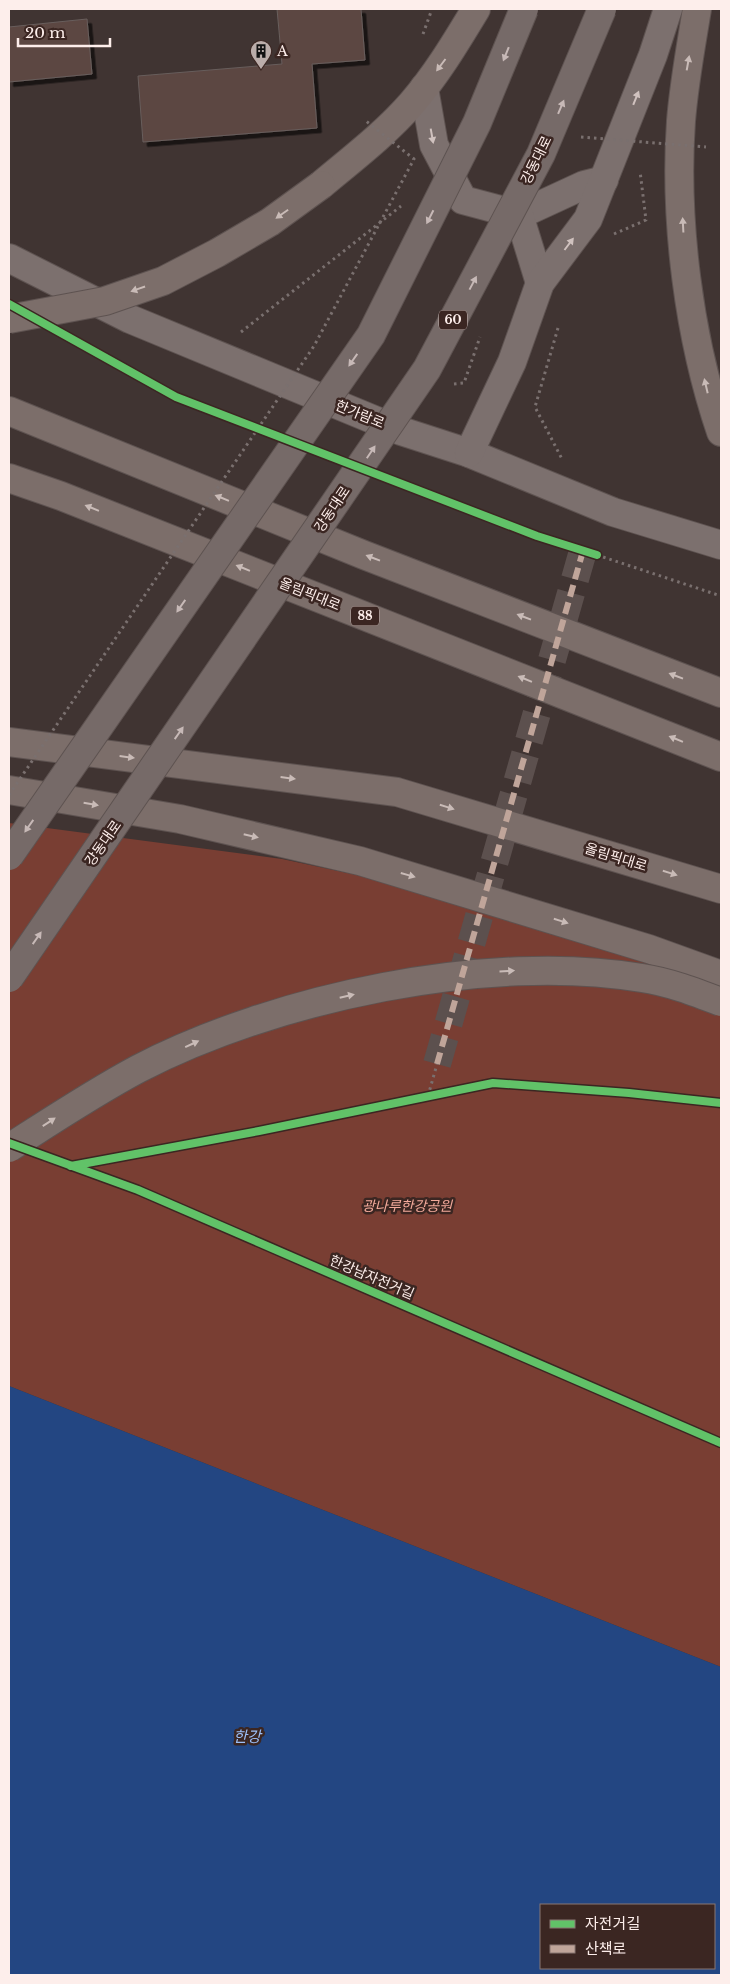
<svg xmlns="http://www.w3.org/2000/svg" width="730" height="1984" font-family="'Libre Baskerville','Noto Sans KR',serif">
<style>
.green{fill:#793e33}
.water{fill:#234682;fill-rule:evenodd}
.building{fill:#5c4642;stroke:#685e5c;filter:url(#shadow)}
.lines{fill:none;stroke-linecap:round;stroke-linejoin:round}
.street-tunnel{stroke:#5c504e;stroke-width:28;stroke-dasharray:28 14;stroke-linecap:butt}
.secondary-casing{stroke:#5e5351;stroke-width:30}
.highway-casing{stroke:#5e5351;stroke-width:30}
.path{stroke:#7a706f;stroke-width:3;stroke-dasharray:2.5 4;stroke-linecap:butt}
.secondary{stroke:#7c706e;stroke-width:28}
.highway{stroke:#7c6e6a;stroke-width:28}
.primary-bridge-casing{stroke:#5e5351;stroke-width:30;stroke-linecap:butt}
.highway-bridge-casing{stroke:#5e5351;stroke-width:30;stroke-linecap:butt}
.path-bridge{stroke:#7a706f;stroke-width:3;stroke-dasharray:2.5 4;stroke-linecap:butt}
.primary-bridge{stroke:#766a68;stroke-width:28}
.highway-bridge{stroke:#7c6e6a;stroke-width:28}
.quiet{stroke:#c0a59a;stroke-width:6;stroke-dasharray:12 6;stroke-linecap:butt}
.cycleway-casing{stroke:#3b2622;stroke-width:11}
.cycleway{stroke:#61c268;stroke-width:8}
.oneway{fill:#c7b9b7}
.oneway2{fill:#c9bbb7}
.oneway3{fill:#d0c2bf}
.labels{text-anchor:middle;stroke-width:5;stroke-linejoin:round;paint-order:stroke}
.shield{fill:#3b2622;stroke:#c3b2af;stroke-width:1}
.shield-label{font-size:12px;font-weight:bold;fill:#fdeeeb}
.poi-label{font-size:14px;fill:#fdeeeb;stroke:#3b2622;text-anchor:start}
.street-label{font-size:14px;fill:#fdeeeb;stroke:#3b2622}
.park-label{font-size:14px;font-style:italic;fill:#f4aa9b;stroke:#3b2622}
.water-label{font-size:15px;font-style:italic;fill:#9cbff8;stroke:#3b2622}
</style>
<defs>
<filter id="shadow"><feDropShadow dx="4.5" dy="4.5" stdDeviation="0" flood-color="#0009"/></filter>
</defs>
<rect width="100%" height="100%" fill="#403432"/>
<path class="green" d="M9,823L282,859L520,910L721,981V1667L9,1386Z"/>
<path class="water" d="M9,1386L721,1667V1975H9ZM541,1905H714V1968H541Z"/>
<g class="building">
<path d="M277,9H361L365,60L312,64L317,128L143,142L138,76L282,64Z"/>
<path d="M87,19L92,74L9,82V27Z"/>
</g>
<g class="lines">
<path class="street-tunnel" d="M437,1064L583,551"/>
<g class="secondary-casing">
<g id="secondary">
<path d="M424,88L434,145L463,200L519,215L584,185L604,180"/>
<path d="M519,215L540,283"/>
<path d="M9,258L130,319L401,431L469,453L613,512L721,545"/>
<path d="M469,453L512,362L540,283L588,219L653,55L668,9"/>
</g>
</g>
<g class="highway-casing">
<g id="highway">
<path d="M697,9C691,46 684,83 681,121C674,221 689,338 721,432"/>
<path d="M321,185C352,159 385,134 412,103C437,74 456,42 476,9"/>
<path d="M9,411L364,555L721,693"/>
<path d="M9,478L61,496L721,757"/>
<path d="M9,742L397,792L721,889"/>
<path d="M9,790L180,819L360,861L649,949L721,975"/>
</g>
</g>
<g class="path">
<path d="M423,34L432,9"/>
<path d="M614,234L646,220L640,171"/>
<path d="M558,328L535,407L562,459"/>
<path d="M241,332L401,206"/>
<path d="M454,384L464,383L480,337"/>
<path d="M597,555L721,596"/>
<path d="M428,1096L437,1064"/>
</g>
<use href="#secondary" class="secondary"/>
<use href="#highway" class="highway"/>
<g class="primary-bridge-casing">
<g id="primary-bridge">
<path d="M9,856L371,335L477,123L524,9"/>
<path d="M9,978L427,369L541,154L602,9"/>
</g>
</g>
<g class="highway-bridge-casing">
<g id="highway-bridge">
<path d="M9,319L105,301L163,281L217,253L270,222L321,185"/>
<path d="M9,1148C51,1121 93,1093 138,1069C274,998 489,952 642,978C669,982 695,992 721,1002"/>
</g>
</g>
<g class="path-bridge">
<path d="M581,137L706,147"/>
<path d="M9,795L314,346L414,159L366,121"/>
</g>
<use href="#primary-bridge" class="primary-bridge"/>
<use href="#highway-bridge" class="highway-bridge"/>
<path class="quiet" d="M437,1064L583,551"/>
<g class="cycleway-casing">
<g id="cycleway">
<path d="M9,304L176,397L537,536L597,555"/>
<path d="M9,1143L138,1190L721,1443"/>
<path d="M71,1166L259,1131L493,1083L629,1093L721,1103"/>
</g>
</g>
<use href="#cycleway" class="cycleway"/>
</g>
<defs><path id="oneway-solid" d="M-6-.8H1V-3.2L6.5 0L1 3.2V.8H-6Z" transform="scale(1.25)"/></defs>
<g class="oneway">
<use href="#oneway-solid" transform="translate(506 54) rotate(112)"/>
<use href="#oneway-solid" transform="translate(561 107) rotate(-67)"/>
<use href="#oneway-solid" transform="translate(430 217) rotate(117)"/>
<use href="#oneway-solid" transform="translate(473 283) rotate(-62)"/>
<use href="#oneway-solid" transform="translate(353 360) rotate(125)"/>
<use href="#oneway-solid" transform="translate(371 452) rotate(-56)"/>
<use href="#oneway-solid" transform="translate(181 606) rotate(125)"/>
<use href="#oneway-solid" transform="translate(179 733) rotate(-55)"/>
<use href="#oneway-solid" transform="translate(29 826) rotate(125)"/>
<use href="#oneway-solid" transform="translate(37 938) rotate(-55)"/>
</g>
<g class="oneway2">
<use href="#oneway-solid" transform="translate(688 63) rotate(-80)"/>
<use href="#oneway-solid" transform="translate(441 65) rotate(127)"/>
<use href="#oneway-solid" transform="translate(282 214) rotate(145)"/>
<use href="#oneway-solid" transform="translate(683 225) rotate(-93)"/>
<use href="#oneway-solid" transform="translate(138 289) rotate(161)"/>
<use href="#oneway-solid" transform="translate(706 386) rotate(-103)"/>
<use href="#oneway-solid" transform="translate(222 498) rotate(-158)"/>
<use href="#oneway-solid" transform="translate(92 508) rotate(-158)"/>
<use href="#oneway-solid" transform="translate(373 558) rotate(-159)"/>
<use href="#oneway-solid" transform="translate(243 568) rotate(-158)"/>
<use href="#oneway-solid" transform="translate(524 617) rotate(-159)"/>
<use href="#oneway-solid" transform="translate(676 676) rotate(-159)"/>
<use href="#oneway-solid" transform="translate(525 679) rotate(-158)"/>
<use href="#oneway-solid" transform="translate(676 739) rotate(-158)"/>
<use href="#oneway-solid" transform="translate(127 757) rotate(7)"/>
<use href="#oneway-solid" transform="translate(288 778) rotate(7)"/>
<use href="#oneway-solid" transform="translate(91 804) rotate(10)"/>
<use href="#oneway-solid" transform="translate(447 807) rotate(17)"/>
<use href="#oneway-solid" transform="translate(251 836) rotate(13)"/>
<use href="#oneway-solid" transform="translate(670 873) rotate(17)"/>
<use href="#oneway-solid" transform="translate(408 875) rotate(16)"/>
<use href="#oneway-solid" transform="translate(561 921) rotate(17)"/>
<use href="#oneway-solid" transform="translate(507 971) rotate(-3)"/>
<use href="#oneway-solid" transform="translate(347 996) rotate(-13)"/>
<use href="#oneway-solid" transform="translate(192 1044) rotate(-25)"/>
<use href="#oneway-solid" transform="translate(49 1122) rotate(-33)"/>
</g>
<g class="oneway3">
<use href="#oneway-solid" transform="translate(636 98) rotate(-68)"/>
<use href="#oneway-solid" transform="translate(432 136) rotate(80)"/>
<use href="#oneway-solid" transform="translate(569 244) rotate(-53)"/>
</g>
<defs>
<g id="building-pin" transform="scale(1.125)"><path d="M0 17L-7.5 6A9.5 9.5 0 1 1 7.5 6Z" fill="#bbadaa" stroke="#3b2622"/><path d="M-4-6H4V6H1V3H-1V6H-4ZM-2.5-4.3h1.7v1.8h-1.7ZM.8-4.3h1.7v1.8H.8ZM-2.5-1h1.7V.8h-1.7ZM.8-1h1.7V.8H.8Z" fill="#111"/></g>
</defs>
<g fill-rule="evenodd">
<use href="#building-pin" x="261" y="51"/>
</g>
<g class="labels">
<g class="shield">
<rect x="439" y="310.5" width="28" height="19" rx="4"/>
<rect x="351" y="606.5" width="28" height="19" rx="4"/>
</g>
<g class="shield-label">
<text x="453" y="324">60</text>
<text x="365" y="620">88</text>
</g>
<g class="poi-label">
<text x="277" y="56">A</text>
</g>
<g class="street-label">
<text transform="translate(536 160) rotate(-64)" y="5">강동대로</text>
<text transform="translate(360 414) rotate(22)" y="5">한가람로</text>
<text transform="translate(332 509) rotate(-56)" y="5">강동대로</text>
<text transform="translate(310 594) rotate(22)" y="5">올림픽대로</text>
<text transform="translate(103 843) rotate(-55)" y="5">강동대로</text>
<text transform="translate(616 857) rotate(17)" y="5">올림픽대로</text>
<text transform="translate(372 1277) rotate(23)" y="5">한강남자전거길</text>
</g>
<g class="park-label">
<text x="407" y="1211">광나루한강공원</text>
</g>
<g class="water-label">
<text x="247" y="1742">한강</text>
</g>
</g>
<rect width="730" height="1984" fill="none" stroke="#fdeeeb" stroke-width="20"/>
<rect x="540" y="1904" width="175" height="65" fill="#3b2622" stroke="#897672"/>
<rect x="550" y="1920" width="25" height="8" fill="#61c268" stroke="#897672"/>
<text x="585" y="1929" font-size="15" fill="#fdeeeb">자전거길</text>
<rect x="550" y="1945" width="25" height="8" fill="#c0a59a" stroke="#897672"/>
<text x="585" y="1954" font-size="15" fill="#fdeeeb">산책로</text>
<path d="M18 38v8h92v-8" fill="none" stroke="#fdeeeb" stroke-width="2.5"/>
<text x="25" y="38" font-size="15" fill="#fdeeeb" stroke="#3b2622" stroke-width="4" paint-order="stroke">20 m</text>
</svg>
